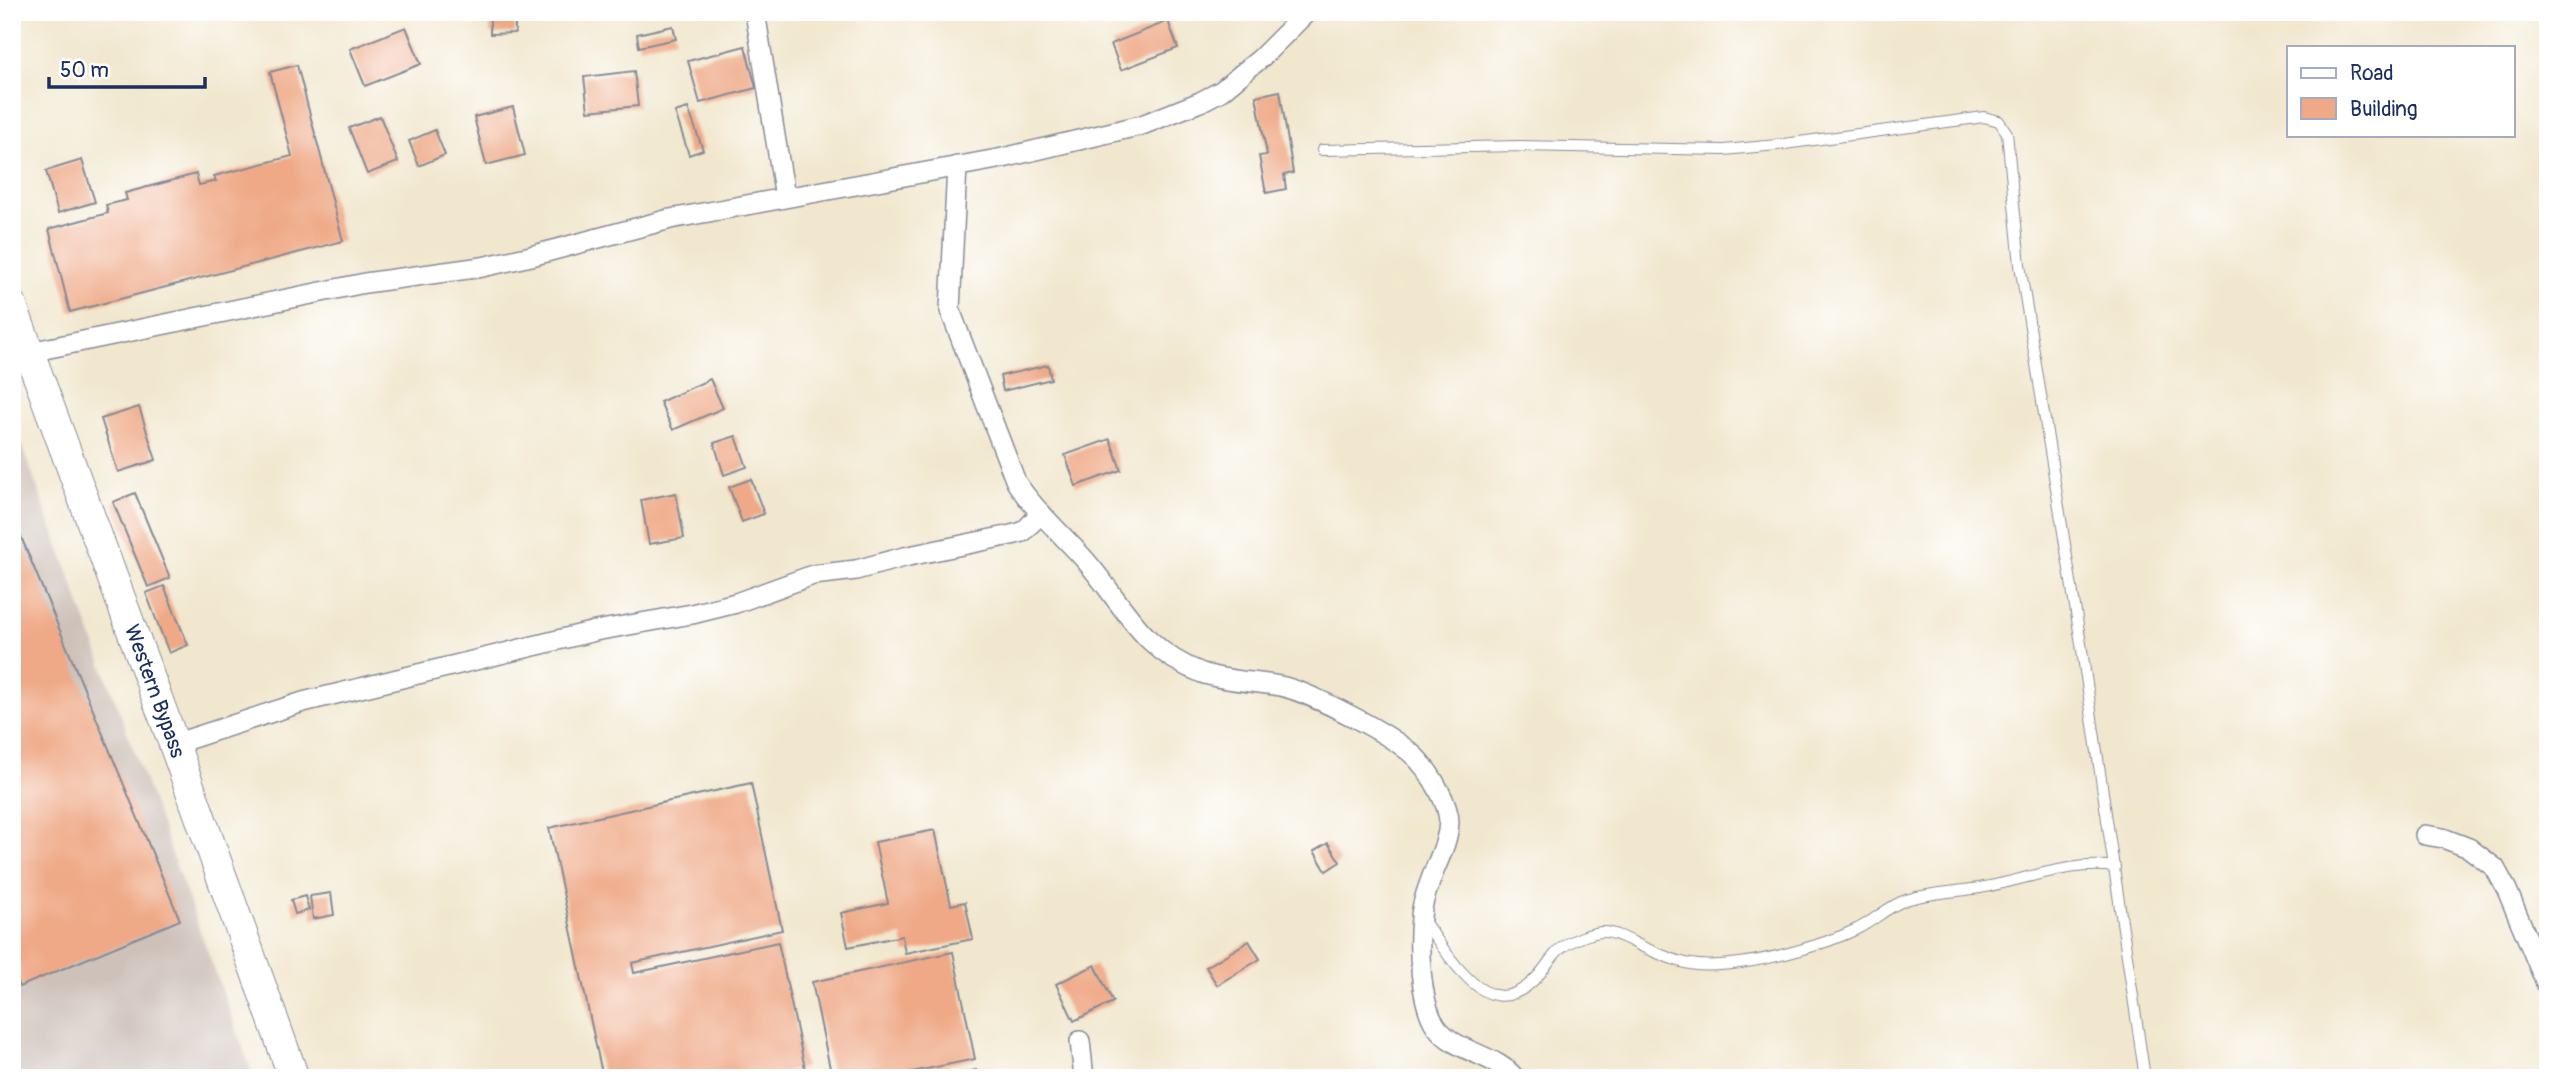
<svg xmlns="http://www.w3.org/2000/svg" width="2560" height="1090" font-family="Pangolin,sans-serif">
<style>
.industrial{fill:#cec1b9}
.building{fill:#efa986}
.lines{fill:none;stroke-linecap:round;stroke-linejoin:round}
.lane-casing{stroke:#868b96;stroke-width:12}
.street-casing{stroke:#868b96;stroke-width:22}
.primary-casing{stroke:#868b96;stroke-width:32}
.lane{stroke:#fff;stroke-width:10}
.street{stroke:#fff;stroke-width:19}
.primary{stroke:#fff;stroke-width:30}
.labels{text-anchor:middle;stroke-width:6;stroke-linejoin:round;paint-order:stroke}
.street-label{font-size:21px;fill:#1b2f5e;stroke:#fff}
</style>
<rect width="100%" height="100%" fill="#fff"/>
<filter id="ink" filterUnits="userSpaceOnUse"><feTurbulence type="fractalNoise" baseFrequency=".0143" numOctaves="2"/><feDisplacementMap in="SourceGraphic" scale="14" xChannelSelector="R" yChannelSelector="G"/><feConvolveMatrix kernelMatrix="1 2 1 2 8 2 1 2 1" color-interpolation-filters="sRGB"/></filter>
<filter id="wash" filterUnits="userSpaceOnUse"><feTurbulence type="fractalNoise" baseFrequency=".00686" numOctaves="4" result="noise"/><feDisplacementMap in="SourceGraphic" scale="28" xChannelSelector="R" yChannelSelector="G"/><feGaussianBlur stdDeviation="1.57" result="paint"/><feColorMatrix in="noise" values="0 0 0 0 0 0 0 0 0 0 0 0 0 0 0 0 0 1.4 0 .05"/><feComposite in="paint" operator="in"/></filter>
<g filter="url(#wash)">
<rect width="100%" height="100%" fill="#f1e7ce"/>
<path class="industrial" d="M12,419L254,1078H12Z"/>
<g id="blocks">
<g class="building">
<path d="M490,12H515V33L490,34Z"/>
<path d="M1168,21L1178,48L1121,70L1111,44Z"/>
<path d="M673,26L676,39L639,47L637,34Z"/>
<path d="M406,27L421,64L365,86L350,49Z"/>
<path d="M745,46L756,88L700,103L688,61Z"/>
<path d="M297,65L343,241L70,312L49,229L108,213L106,205L127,200L125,193L196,174L199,185L216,181L214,176L292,156L270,72Z"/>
<path d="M634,71L638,106L588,111L584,77Z"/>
<path d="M1280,91L1293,173L1284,175L1286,189L1266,193L1259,156L1267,155L1256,96Z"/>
<path d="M513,107L525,155L486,165L474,117Z"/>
<path d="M688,108L703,150L689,155L675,112Z"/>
<path d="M380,116L398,162L367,174L349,128Z"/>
<path d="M435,130L445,155L419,166L409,141Z"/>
<path d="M82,160L95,202L58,213L46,171Z"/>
<path d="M1048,365L1051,379L1003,391L1000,376Z"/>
<path d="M710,379L723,408L673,430L660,402Z"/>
<path d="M139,407L156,460L118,472L101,419Z"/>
<path d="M736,436L747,467L724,475L714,443Z"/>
<path d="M1110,439L1121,470L1076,486L1065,455Z"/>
<path d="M751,479L764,514L742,522L729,487Z"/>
<path d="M135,493L170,578L148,587L113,502Z"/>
<path d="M676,493L684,538L649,544L641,500Z"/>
<path d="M12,515L180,920L19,987L12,971Z"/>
<path d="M164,586L188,645L169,653L146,593Z"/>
<path d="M751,783L782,930L632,963L634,973L778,942L805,1068L763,1078H603L549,828Z"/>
<path d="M935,830L951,905L965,902L973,939L905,953L902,936L848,947L841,913L888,903L875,842Z"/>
<path d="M1328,843L1340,862L1326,871L1314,851Z"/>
<path d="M331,893L334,915L313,919L310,896Z"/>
<path d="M305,896L309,910L295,914L291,900Z"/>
<path d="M1249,941L1260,959L1217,985L1206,967Z"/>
<path d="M953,952L975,1059L883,1078H832L812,982Z"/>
<path d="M1095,965L1113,1002L1074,1021L1056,984Z"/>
<path d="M976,1070L978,1078H947V1077Z"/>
</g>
</g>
</g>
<g filter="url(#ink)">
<use href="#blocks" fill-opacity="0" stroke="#868b96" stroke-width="2"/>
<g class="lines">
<g class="lane-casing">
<g id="lane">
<path d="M1322,150L1519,146L1724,150L1777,145L1984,117L1999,121L2007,133L2020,265L2082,650L2145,1078"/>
<path d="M1423,920C1436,937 1447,956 1461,971C1486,999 1509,1006 1536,978C1545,969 1551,957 1560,949C1570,941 1591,932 1604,932C1617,932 1632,942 1643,947C1683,965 1696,969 1740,963C1776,958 1824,945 1857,929C1874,921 1888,906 1906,900C1931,892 1959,892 1985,887C2028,879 2070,861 2115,867"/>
</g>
</g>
<g class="street-casing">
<g id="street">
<path d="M755,12L785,197"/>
<path d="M957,166L950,310L1016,482C1035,511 1063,535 1086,561C1125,606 1141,650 1202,673C1228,682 1254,681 1280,686C1310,692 1400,738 1419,761C1431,774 1449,804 1449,822C1448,844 1437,861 1430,882C1426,893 1421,906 1421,918C1418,946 1420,1003 1436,1026C1455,1053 1494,1053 1515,1078"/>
<path d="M30,352L365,283L482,267L531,256L670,219L1003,158L1142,125L1200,102L1221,91L1261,58L1307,12"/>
<path d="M174,744L303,702L595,631L692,614L736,603L813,575L856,570L904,557L1011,535L1023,532L1041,513"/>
<path d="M2425,835L2443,838L2469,848L2495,868L2507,890L2548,988"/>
<path d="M1080,1041L1084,1078"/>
</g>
</g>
<g class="primary-casing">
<path id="primary" d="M12,306L174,744L294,1078"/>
</g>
<use href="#lane" class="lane"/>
<use href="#street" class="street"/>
<use href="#primary" class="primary"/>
</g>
</g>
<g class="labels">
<g class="street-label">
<text transform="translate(155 691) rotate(70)" y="7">Western Bypass</text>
</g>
</g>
<rect width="2560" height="1090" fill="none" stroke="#fff" stroke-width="42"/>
<rect x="2287" y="46" width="228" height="91" fill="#ffffff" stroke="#a4acbf" stroke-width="2"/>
<rect x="2301" y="68" width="35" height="10" fill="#ffffff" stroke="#a4acbf" stroke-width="2"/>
<text x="2350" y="80" font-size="21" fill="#1b2f5e">Road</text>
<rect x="2301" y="98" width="35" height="21" fill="#efa986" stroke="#a4acbf" stroke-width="2"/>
<text x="2350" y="116" font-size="21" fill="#1b2f5e">Building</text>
<path d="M49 77v10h156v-10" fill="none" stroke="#1b2f5e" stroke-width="3.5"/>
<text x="60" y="77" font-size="21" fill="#1b2f5e" stroke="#ffffff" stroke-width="5" paint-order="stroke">50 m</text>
</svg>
